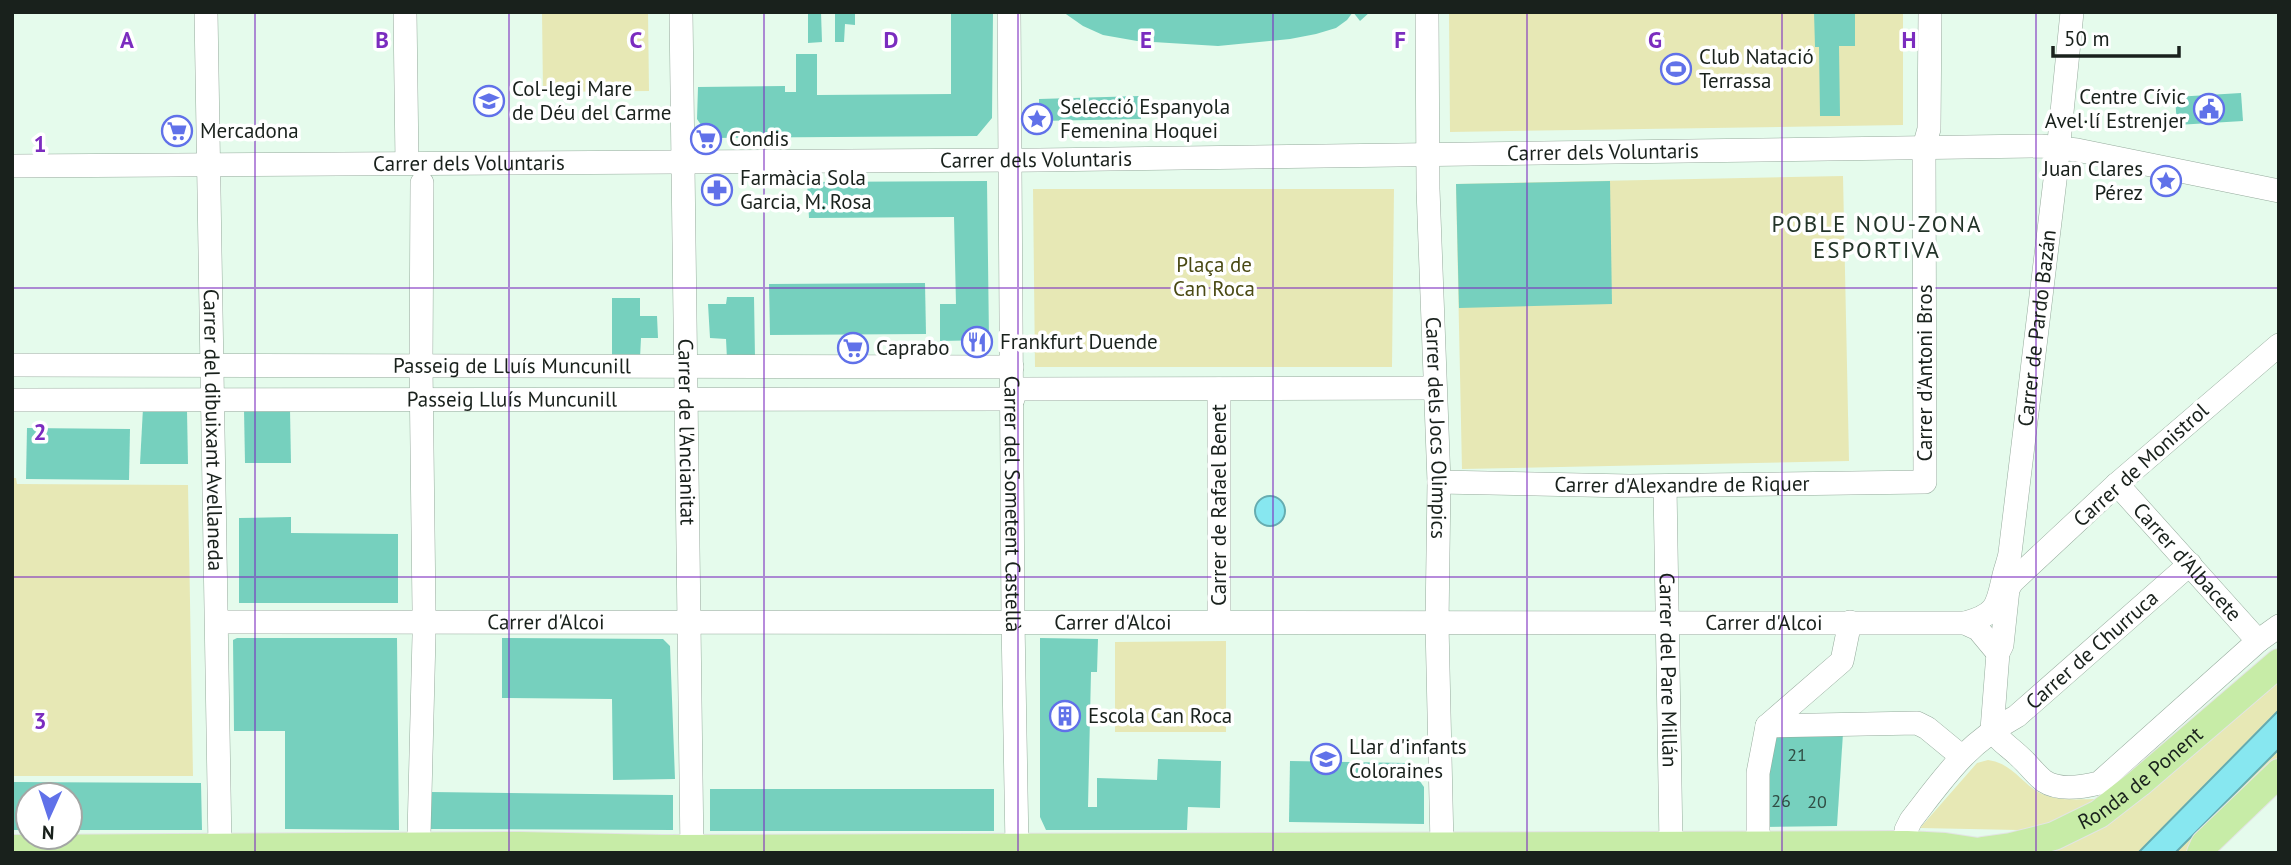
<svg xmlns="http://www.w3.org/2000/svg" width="2291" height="865" font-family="'PT Sans',sans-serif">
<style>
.green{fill:#e7e8b5}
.water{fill:#87e7f0;stroke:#66acb0;stroke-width:2}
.building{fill:#76d0be}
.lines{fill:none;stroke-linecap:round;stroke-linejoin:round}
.minor-casing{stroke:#96ab9d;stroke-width:24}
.major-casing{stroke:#e3e4e4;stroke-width:30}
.minor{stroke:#fff;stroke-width:23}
.major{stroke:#c7eca7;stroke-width:28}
.grid{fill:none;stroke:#7b2cbf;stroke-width:2;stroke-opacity:0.55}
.labels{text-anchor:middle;stroke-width:7;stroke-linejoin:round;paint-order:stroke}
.number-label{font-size:18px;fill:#304d44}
.poi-label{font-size:21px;fill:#19211c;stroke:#fff;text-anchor:start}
.street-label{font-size:21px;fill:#19211c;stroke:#fff}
.park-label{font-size:21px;fill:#4a4a14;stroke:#fff}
.neighbourhood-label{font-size:23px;letter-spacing:2px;fill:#233429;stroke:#fff}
.grid-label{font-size:23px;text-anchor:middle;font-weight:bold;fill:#7b2cbf;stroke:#fff;stroke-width:7;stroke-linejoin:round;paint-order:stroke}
</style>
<rect width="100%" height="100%" fill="#e5fbec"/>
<g class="green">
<path d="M542,12H648L649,91L543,92Z"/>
<path d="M1449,12H1903V125L1450,132Z"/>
<path d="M1843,176L1849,461L1462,469L1456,184Z"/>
<path d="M1033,189H1394L1392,367H1035Z"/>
<path d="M12,478H16L17,484L188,485L193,776H12Z"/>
<path d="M1226,641V732H1115V642Z"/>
<path d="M2279,673V710L2138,853H2044Z"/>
<path d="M2279,749V759L2188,853H2175Z"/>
<path d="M1988,760C2011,763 2020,781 2038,792C2055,802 2080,799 2099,799L2019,839L2018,830L1920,828L1977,763Z"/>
</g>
<g class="water">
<circle cx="1270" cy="511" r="15"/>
<path d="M2279,710V749L2175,853H2138Z"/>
</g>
<g class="building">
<path d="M808,12H821L822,42L808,43Z"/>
<path d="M835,12H855V25L845,24L844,42H835Z"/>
<path d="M951,12H993L992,118L977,136L710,138L697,119L698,87L785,86V92H796V54H817V95L951,94Z"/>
<path d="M1063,12H1353L1347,20L1336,28L1316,34L1290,39L1218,46L1137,41L1103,35L1083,26Z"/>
<path d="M1353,12H1370L1360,21Z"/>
<path d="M1814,12H1855V46H1839L1840,116H1820L1819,47H1815Z"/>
<path d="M2241,93L2243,121L2177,125L2175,97Z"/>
<path d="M1140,96L1141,119L1039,121V99Z"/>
<path d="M987,181L989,340L940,341V304H956L954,217L809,218L807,182Z"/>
<path d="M1610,181L1612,304L1459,308L1456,184Z"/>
<path d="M925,283L926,334L770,335L769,284Z"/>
<path d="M727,297H754L755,358L727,359L726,339L710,338L708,304H726Z"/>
<path d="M612,298H640V316H657L658,338H641L640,358H612Z"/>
<path d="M143,408L187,411L188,464H140Z"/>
<path d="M244,409L290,410L291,463H245Z"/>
<path d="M27,428L130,429L129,480L26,479Z"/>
<path d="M291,517V533L398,534V603H239V518Z"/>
<path d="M237,638H397L399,830L285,829V731H234L233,640Z"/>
<path d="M502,638L663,639L670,646L675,779L613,780L612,699L502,698Z"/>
<path d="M1040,638L1098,639L1097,672H1091L1088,807H1097V778L1157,780L1158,759L1221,761L1220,808L1188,807L1187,830H1046L1040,817Z"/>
<path d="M1843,733L1837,826L1764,827L1771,734Z"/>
<path d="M1290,761L1407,763L1424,787V824L1289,822Z"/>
<path d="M12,782L201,783L202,830H70V795H28V830H12Z"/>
<rect x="710" y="789" width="284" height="42"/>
<path d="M431,792L673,795V830L431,829Z"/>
</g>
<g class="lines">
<g class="minor-casing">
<g id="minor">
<path id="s1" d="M206,12L220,848"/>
<path d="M405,12L407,163"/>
<path id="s2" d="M681,12L692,853"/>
<path id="s3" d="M1009,12L1013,621L1017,847"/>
<path id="s4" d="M1427,12L1428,189L1439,482L1437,624L1442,845"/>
<path id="s5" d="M12,166L1039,160L2041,146L2077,150L2279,191"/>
<path d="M422,183L421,366L424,610"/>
<path d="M2279,345L2117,484L2012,582L2008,589L2002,645L1998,653L1992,730C2000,742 2010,747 2020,757C2028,764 2036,775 2044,781C2059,791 2083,787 2099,783L2258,641L2279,626"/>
<path id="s6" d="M12,365L1012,367"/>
<path d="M1013,389L1434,388"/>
<path id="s7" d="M12,400L1013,399"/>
<path id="s8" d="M1439,482L1629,486L1925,482L1924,147L1929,129L1930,12"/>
<path id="s9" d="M2117,484L2258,641"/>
<path id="s10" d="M1665,486L1671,845"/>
<path id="s11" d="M217,622L1965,623L1978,629L1998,653"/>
<path d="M1219,622V389"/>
<path id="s12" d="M1965,623C1998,614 1997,605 2004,575C2006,567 2009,560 2010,553L2056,172L2072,12"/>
<path d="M1767,726L1917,723L1927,728L1961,756"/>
<path d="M419,834L424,636"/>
<path id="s13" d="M1907,845L1906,830L1911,820C1946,775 1966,744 2017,716L2190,564"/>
<path d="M1761,846L1758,831V773L1767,726L1842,661L1850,622"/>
</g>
</g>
<g class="major-casing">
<g id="major">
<path d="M12,849L520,846L662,849L1907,845L1945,847L1985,853"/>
<path id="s14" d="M1982,851L2011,847L2054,836L2099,814L2139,783L2279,663"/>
<path d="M2201,853L2205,844L2279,773"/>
</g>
</g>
<use href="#minor" class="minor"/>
<use href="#major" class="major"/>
</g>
<path class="grid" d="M255,12V853M509,12V853M764,12V853M1018,12V853M1273,12V853M1527,12V853M1782,12V853M2036,12V853M12,288H2279M12,577H2279"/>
<defs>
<g id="stadium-ring" transform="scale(1.575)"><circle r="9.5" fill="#fff" stroke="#6071e9" stroke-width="1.5"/><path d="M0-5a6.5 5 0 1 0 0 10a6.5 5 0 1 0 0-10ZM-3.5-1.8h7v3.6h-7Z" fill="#6071e9"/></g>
<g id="school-ring" transform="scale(1.575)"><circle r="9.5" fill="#fff" stroke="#6071e9" stroke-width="1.5"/><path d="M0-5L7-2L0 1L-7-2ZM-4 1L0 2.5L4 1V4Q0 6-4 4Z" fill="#6071e9"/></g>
<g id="civic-ring" transform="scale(1.575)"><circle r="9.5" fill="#fff" stroke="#6071e9" stroke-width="1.5"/><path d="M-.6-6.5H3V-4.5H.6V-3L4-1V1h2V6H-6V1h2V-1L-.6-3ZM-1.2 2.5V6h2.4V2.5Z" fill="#6071e9"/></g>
<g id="sight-ring" transform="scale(1.575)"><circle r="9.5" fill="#fff" stroke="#6071e9" stroke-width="1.5"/><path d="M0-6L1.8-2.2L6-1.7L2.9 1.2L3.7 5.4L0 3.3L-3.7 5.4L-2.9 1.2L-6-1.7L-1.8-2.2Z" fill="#6071e9"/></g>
<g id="supermarket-ring" transform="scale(1.575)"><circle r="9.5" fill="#fff" stroke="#6071e9" stroke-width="1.5"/><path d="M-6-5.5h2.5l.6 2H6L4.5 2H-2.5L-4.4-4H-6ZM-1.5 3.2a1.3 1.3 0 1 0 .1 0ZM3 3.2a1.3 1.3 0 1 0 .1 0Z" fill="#6071e9"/></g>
<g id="pharmacy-ring" transform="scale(1.575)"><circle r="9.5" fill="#fff" stroke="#6071e9" stroke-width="1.5"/><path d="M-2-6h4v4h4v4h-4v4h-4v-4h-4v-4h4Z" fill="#6071e9"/></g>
<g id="restaurant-ring" transform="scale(1.575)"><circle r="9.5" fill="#fff" stroke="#6071e9" stroke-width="1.5"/><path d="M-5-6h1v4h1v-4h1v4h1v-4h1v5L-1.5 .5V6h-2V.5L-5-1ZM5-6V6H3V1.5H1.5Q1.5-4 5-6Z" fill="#6071e9"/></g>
<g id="building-ring" transform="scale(1.575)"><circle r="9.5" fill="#fff" stroke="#6071e9" stroke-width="1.5"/><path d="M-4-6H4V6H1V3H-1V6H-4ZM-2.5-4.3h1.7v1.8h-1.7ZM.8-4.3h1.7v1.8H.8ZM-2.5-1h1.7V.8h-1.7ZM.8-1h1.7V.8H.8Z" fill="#6071e9"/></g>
</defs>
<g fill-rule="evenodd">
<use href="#stadium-ring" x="1676" y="69"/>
<use href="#school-ring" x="489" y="101"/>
<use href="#civic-ring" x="2209" y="109"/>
<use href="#sight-ring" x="1037" y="119"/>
<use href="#supermarket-ring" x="177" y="131"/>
<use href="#supermarket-ring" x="706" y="139"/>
<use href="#sight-ring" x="2166" y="181"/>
<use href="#pharmacy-ring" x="717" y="190"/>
<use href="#restaurant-ring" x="977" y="342"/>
<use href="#supermarket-ring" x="853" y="348"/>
<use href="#building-ring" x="1065" y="716"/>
<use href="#school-ring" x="1326" y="759"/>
</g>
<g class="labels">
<g class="number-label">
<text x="1797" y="761">21</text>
<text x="1781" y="807">26</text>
<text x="1817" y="808">20</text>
</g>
<g class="poi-label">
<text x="1699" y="64">Club Natació<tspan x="1699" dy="24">Terrassa</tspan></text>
<text x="512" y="96">Col-legi Mare<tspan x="512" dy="24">de Déu del Carme</tspan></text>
<text x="2186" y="104" text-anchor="end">Centre Cívic<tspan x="2186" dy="24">Avel·lí Estrenjer</tspan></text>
<text x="1060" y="114">Selecció Espanyola<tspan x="1060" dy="24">Femenina Hoquei</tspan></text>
<text x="200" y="138">Mercadona</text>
<text x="729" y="146">Condis</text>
<text x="2143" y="176" text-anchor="end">Juan Clares<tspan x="2143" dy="24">Pérez</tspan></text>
<text x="740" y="185">Farmàcia Sola<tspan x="740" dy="24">Garcia, M. Rosa</tspan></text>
<text x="1000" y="349">Frankfurt Duende</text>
<text x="876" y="355">Caprabo</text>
<text x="1088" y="723">Escola Can Roca</text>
<text x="1349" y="754">Llar d'infants<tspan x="1349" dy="24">Coloraines</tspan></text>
</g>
<g class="street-label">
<text dy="7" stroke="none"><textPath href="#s5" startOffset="1591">Carrer dels Voluntaris</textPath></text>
<text dy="7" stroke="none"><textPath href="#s5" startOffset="1024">Carrer dels Voluntaris</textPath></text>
<text dy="7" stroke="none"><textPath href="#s5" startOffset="457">Carrer dels Voluntaris</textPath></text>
<text dy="7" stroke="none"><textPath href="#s12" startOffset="317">Carrer de Pardo Bazán</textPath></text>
<text dy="7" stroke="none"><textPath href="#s6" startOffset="500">Passeig de Lluís Muncunill</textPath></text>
<text transform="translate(1925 373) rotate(-90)" y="7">Carrer d'Antoni Bros</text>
<text dy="7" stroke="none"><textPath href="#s7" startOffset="500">Passeig Lluís Muncunill</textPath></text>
<text dy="7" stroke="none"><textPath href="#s4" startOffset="416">Carrer dels Jocs Olimpics</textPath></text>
<text dy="7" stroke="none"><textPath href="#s1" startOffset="418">Carrer del dibuixant Avellaneda</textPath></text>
<text dy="7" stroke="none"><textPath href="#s2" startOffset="420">Carrer de l'Ancianitat</textPath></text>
<text transform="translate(2141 465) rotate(-42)" y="7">Carrer de Monistrol</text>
<text dy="7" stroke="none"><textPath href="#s8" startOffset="243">Carrer d'Alexandre de Riquer</textPath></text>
<text dy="7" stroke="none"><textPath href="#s3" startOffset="492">Carrer del Sometent Castellà</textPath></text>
<text transform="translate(1219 505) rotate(-90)" y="7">Carrer de Rafael Benet</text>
<text dy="7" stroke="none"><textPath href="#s9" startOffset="105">Carrer d'Albacete</textPath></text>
<text dy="7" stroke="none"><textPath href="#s11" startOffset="329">Carrer d'Alcoi</textPath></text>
<text dy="7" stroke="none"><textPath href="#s11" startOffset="896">Carrer d'Alcoi</textPath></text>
<text dy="7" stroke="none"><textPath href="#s11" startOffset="1547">Carrer d'Alcoi</textPath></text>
<text dy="7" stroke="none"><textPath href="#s13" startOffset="276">Carrer de Churruca</textPath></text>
<text dy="7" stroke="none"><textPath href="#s10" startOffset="184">Carrer del Pare Millán</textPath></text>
<text dy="7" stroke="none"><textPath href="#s14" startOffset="178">Ronda de Ponent</textPath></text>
</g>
<g class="park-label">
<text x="1214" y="272">Plaça de<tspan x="1214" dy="24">Can Roca</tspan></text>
</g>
<g class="neighbourhood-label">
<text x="1877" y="232">POBLE NOU-ZONA<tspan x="1877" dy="26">ESPORTIVA</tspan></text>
</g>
</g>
<g class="grid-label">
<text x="127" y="48">A</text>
<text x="382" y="48">B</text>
<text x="636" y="48">C</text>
<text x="891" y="48">D</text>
<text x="1146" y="48">E</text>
<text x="1400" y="48">F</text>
<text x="1655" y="48">G</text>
<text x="1909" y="48">H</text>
<text x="40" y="152">1</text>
<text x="40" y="440">2</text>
<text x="40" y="729">3</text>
</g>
<rect width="2291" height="865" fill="none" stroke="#19211c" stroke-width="28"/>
<g transform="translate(49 816) rotate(183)"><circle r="33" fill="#ffffff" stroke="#a3a6a4" stroke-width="2"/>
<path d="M0-5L12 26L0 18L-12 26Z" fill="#6071e9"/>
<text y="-10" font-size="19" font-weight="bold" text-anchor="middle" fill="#19211c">N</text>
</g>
<path d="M2053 46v10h126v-10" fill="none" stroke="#19211c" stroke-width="3.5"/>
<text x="2064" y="46" font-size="21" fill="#19211c" stroke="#ffffff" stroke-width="5" paint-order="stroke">50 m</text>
</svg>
